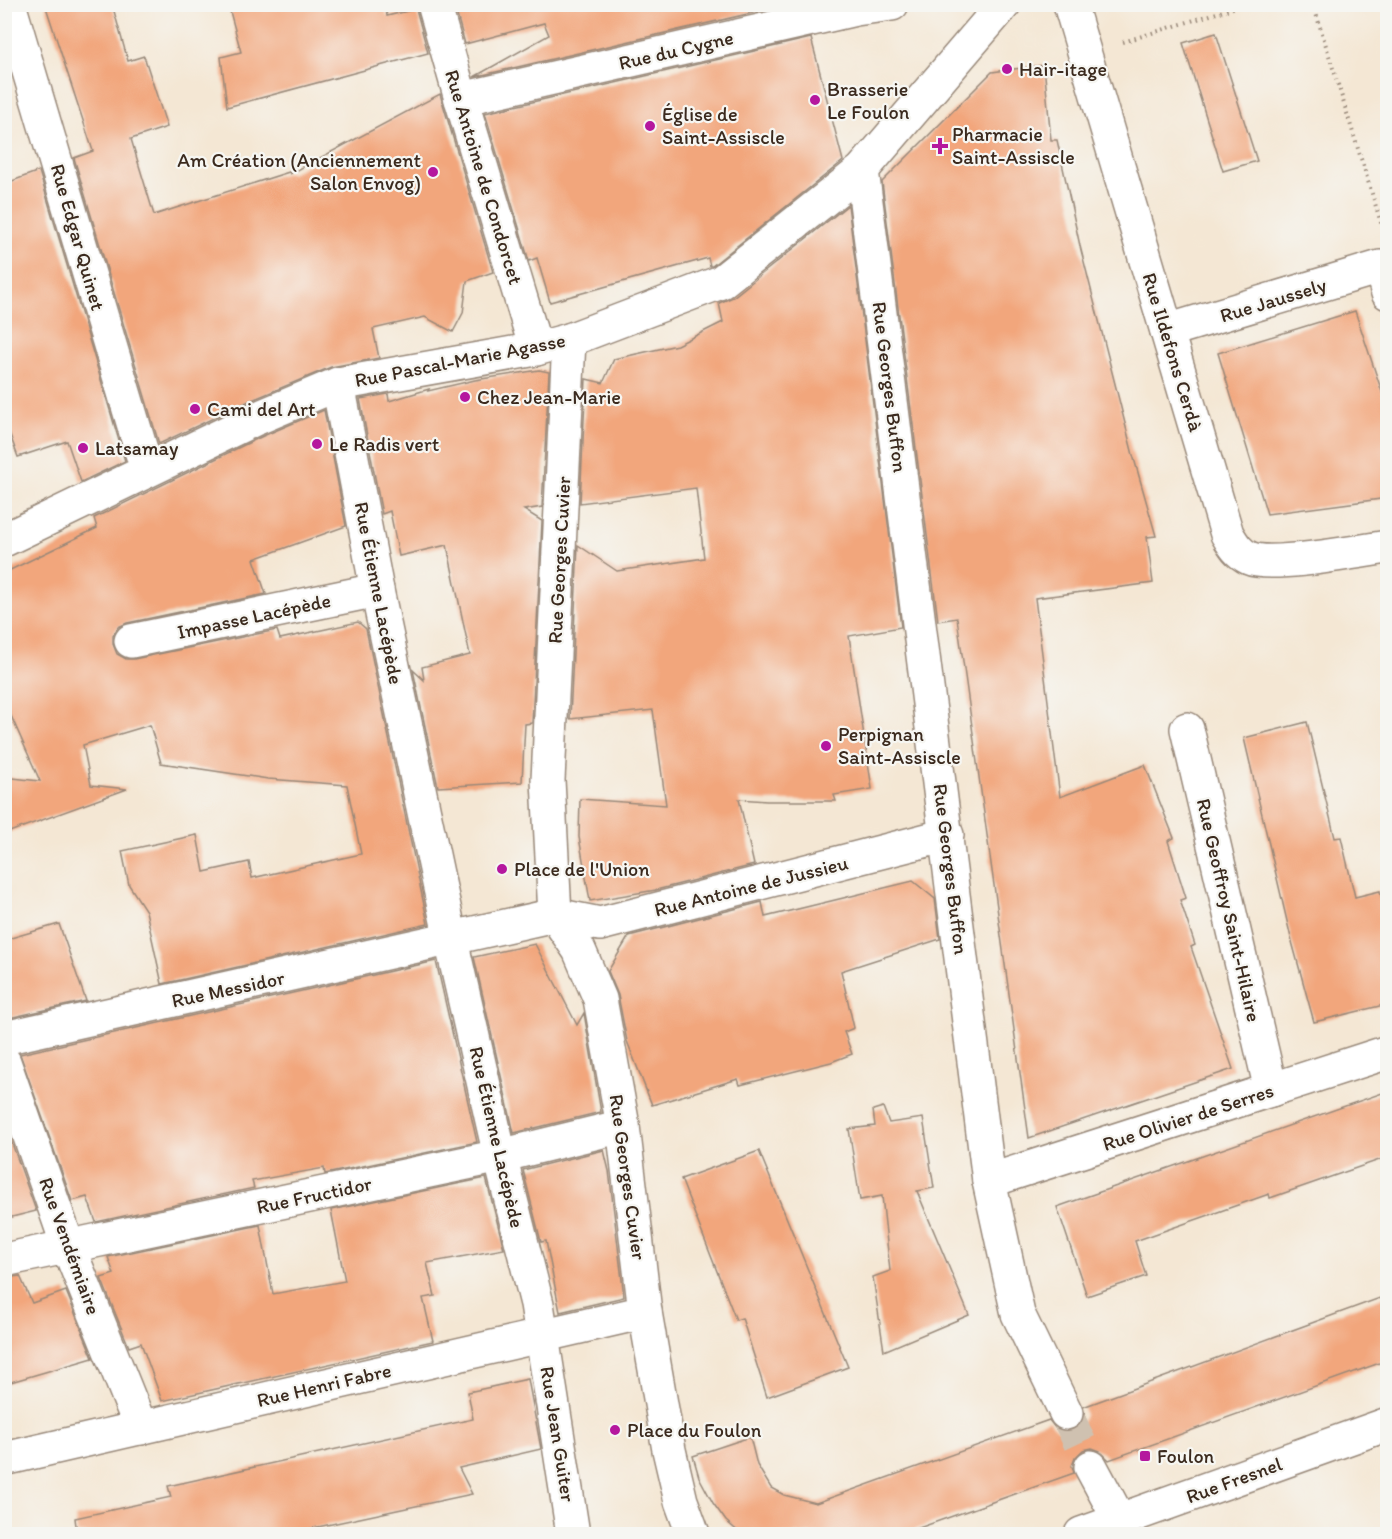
<svg xmlns="http://www.w3.org/2000/svg" width="1392" height="1539" font-family="Itim,sans-serif">
<style>
.building{fill:#f2a67b}
.lines{fill:none;stroke-linecap:round;stroke-linejoin:round}
.minor-tunnel{stroke:#cfc1b0;stroke-width:33;stroke-dasharray:33 16;stroke-linecap:butt}
.minor-casing{stroke:#988879;stroke-width:36}
.path{stroke:#988879;stroke-width:4;stroke-dasharray:1.5 4.5;stroke-linecap:butt}
.minor{stroke:#fff;stroke-width:33}
.poi-dot{fill:#b5179e;stroke:#f6f6f2;stroke-width:2}
.labels{text-anchor:middle;stroke-width:4.5;stroke-linejoin:round;paint-order:stroke}
.street-label{font-size:20px;fill:#3b2a1e;stroke:#f6f6f2}
.poi-label{font-size:20px;fill:#3b2a1e;stroke:#f6f6f2;text-anchor:start}
</style>
<rect width="100%" height="100%" fill="#f6f6f2"/>
<filter id="ink" filterUnits="userSpaceOnUse"><feTurbulence type="fractalNoise" baseFrequency=".0167" numOctaves="2"/><feDisplacementMap in="SourceGraphic" scale="12" xChannelSelector="R" yChannelSelector="G"/><feConvolveMatrix kernelMatrix="1 2 1 2 8 2 1 2 1" color-interpolation-filters="sRGB"/></filter>
<filter id="wash" filterUnits="userSpaceOnUse"><feTurbulence type="fractalNoise" baseFrequency=".008" numOctaves="4" result="noise"/><feDisplacementMap in="SourceGraphic" scale="24" xChannelSelector="R" yChannelSelector="G"/><feGaussianBlur stdDeviation="1.35" result="paint"/><feColorMatrix in="noise" values="0 0 0 0 0 0 0 0 0 0 0 0 0 0 0 0 0 1.4 0 .05"/><feComposite in="paint" operator="in"/></filter>
<g filter="url(#wash)">
<rect width="100%" height="100%" fill="#f4e7d4"/>
<g id="blocks">
<g class="building">
<path d="M45,4H112L128,61L144,56L167,127L131,139L154,215L289,172L290,174L440,94L493,272L467,281L463,313L453,332L425,317L373,329L379,358L331,367L247,402L159,444L74,158L93,151Z"/>
<path d="M228,4H385L387,16L416,9L428,53L227,107L221,57L241,52Z"/>
<path d="M454,4H791L474,77L549,35L544,23L465,44Z"/>
<path d="M1216,33L1257,161L1223,171L1183,43Z"/>
<path d="M811,38L843,161L712,266H710L708,258L550,302L537,258L529,261L485,113Z"/>
<path d="M1044,65L1051,140H1057L1080,246L1133,455L1156,536L1147,537L1153,583L1035,598L1060,797L1145,765L1174,838L1168,841L1186,898L1180,900L1195,945L1191,947L1233,1069L1029,1138L957,618L938,621L882,182L992,72Z"/>
<path d="M39,171L125,461L81,482L67,441L18,457L4,418V184Z"/>
<path d="M848,205L901,627L849,636L872,789L834,795L836,801H767L739,799L754,865L656,890L590,901L579,837L580,799L666,805L653,710L570,719L578,545L617,571L704,558L696,488L580,503L586,379L603,383L614,359L677,345L723,322L719,303L733,297Z"/>
<path d="M1355,311L1388,410V498L1267,514L1218,353Z"/>
<path d="M539,370L549,372L542,507L524,510L542,521L532,723L525,724L522,782L438,787L413,670L424,680L422,667L470,655L447,545L399,556L390,511L382,514L360,399L388,394L389,401L429,389L428,391L475,380Z"/>
<path d="M324,410L346,526L254,559L266,594L127,623L118,627L113,636V644L117,654L126,659H134L277,630L280,639L358,622L366,629L428,924L162,984L146,911L129,885L122,851L197,835L204,872L249,862L252,878L361,854L347,785L268,779L161,763L150,725L83,745L91,785L127,789L4,834V777L40,781L4,700V573L97,528L94,518L263,436Z"/>
<path d="M1307,722L1335,838L1341,837L1355,897L1380,891L1388,924V937L1379,939L1388,974V1004L1314,1022L1291,938L1244,738Z"/>
<path d="M913,881L935,899L940,939L841,971L854,1028L844,1032L852,1054L831,1062L740,1085L738,1079L652,1105L627,1041L618,995L608,971L629,936L762,902L765,917Z"/>
<path d="M59,924L86,1001L4,1019V940Z"/>
<path d="M535,944L577,1025L584,1013L601,1112L514,1133L474,957Z"/>
<path d="M436,961L477,1142L325,1174L324,1168L252,1181L254,1188L96,1222L87,1197L72,1201L20,1054Z"/>
<path d="M1388,1091V1157L1270,1198L1269,1194L1135,1241L1146,1276L1087,1296L1057,1207Z"/>
<path d="M883,1107L889,1123L923,1118L934,1188L917,1191L969,1315L884,1351L873,1277L890,1271L882,1196L860,1200L849,1129L875,1126L873,1110Z"/>
<path d="M4,1121L36,1211L4,1219Z"/>
<path d="M604,1150L609,1171L624,1297L560,1312L546,1241L541,1242L523,1170Z"/>
<path d="M759,1151L848,1367L767,1397L742,1318L736,1320L681,1179Z"/>
<path d="M486,1178L504,1249L427,1263L435,1296L423,1298L433,1341L162,1401L141,1343L129,1347L101,1278L114,1274L108,1257L260,1225L273,1294L345,1281L331,1210Z"/>
<path d="M20,1276L32,1303L66,1291L93,1358L4,1384V1278Z"/>
<path d="M1388,1295V1360L1109,1460L1100,1451L1092,1448L1083,1450L1075,1458L1072,1466L1074,1473L902,1534H741L726,1521L713,1503L699,1477L693,1456L750,1437L757,1465L771,1488L784,1495L816,1503L1049,1420L1056,1429L1064,1432L1074,1430L1082,1423L1085,1415L1083,1407Z"/>
<path d="M528,1379L541,1449L459,1468L472,1494L285,1534H77L75,1518L171,1497L168,1486L473,1419L468,1392Z"/>
</g>
</g>
</g>
<g filter="url(#ink)">
<use href="#blocks" fill-opacity="0" stroke="#988879" stroke-width="1.5"/>
<g class="lines">
<path class="minor-tunnel" d="M1066,1413L1091,1467"/>
<g class="minor-casing">
<g id="minor">
<path d="M9,4L147,470"/>
<path d="M434,4L461,99L536,349"/>
<path d="M1070,4L1227,534C1233,544 1238,553 1249,558C1270,568 1360,551 1388,547"/>
<path d="M461,99L856,9L892,4"/>
<path d="M862,170L989,1181L1018,1314L1066,1413"/>
<path d="M1167,331L1380,267L1388,293"/>
<path d="M338,384L377,590L451,940L500,1156L537,1304L573,1534"/>
<path d="M4,540L255,419L338,384L536,349L569,340L721,282L862,170L1004,4"/>
<path d="M131,641L377,590"/>
<path d="M1187,729L1271,1090"/>
<path d="M555,915L579,950L600,999L623,1126L645,1312L669,1450L681,1501L693,1534"/>
<path d="M555,915L548,780L569,340"/>
<path d="M4,1038L555,915L600,924L947,835"/>
<path d="M4,1062L68,1246L141,1428"/>
<path d="M989,1181L1388,1052"/>
<path d="M4,1260L500,1156L623,1126"/>
<path d="M4,1459L645,1312"/>
<path d="M1091,1467L1120,1521"/>
<path d="M1081,1534L1388,1424"/>
</g>
</g>
<g class="path">
<path d="M1313,4L1382,226"/>
<path d="M1123,42L1246,4"/>
</g>
<use href="#minor" class="minor"/>
</g>
</g>
<g class="poi-dot">
<circle cx="1007" cy="69" r="6"/>
<circle cx="815" cy="100" r="6"/>
<circle cx="650" cy="126" r="6"/>
<path d="M937 137h6v6h6v6h-6v6h-6v-6h-6v-6h6z"/>
<circle cx="433" cy="172" r="6"/>
<circle cx="465" cy="397" r="6"/>
<circle cx="195" cy="409" r="6"/>
<circle cx="317" cy="444" r="6"/>
<circle cx="83" cy="448" r="6"/>
<circle cx="826" cy="746" r="6"/>
<circle cx="502" cy="869" r="6"/>
<circle cx="615" cy="1430" r="6"/>
<rect x="1139" y="1450" width="12" height="12" rx="3"/>
</g>
<g class="labels">
<g class="street-label">
<text transform="translate(676 50) rotate(-13)" y="7">Rue du Cygne</text>
<text transform="translate(484 177) rotate(73)" y="7">Rue Antoine de Condorcet</text>
<text transform="translate(78 237) rotate(74)" y="7">Rue Edgar Quinet</text>
<text transform="translate(1273 300) rotate(-17)" y="7">Rue Jaussely</text>
<text transform="translate(1173 352) rotate(73)" y="7">Rue Ildefons Cerdà</text>
<text transform="translate(460 360) rotate(-11)" y="7">Rue Pascal-Marie Agasse</text>
<text transform="translate(890 387) rotate(83)" y="7">Rue Georges Buffon</text>
<text transform="translate(559 560) rotate(-87)" y="7">Rue Georges Cuvier</text>
<text transform="translate(379 593) rotate(79)" y="7">Rue Étienne Lacépède</text>
<text transform="translate(254 616) rotate(-12)" y="7">Impasse Lacépède</text>
<text transform="translate(951 869) rotate(83)" y="7">Rue Georges Buffon</text>
<text transform="translate(751 886) rotate(-14)" y="7">Rue Antoine de Jussieu</text>
<text transform="translate(1229 910) rotate(77)" y="7">Rue Geoffroy Saint-Hilaire</text>
<text transform="translate(228 989) rotate(-12)" y="7">Rue Messidor</text>
<text transform="translate(1188 1117) rotate(-18)" y="7">Rue Olivier de Serres</text>
<text transform="translate(497 1137) rotate(77)" y="7">Rue Étienne Lacépède</text>
<text transform="translate(628 1177) rotate(82)" y="7">Rue Georges Cuvier</text>
<text transform="translate(314 1195) rotate(-12)" y="7">Rue Fructidor</text>
<text transform="translate(70 1246) rotate(70)" y="7">Rue Vendémiaire</text>
<text transform="translate(324 1385) rotate(-13)" y="7">Rue Henri Fabre</text>
<text transform="translate(558 1434) rotate(81)" y="7">Rue Jean Guiter</text>
<text transform="translate(1234 1480) rotate(-20)" y="7">Rue Fresnel</text>
</g>
<g class="poi-label">
<text x="1019" y="76">Hair-itage</text>
<text x="827" y="96">Brasserie<tspan x="827" dy="23">Le Foulon</tspan></text>
<text x="662" y="121">Église de<tspan x="662" dy="23">Saint-Assiscle</tspan></text>
<text x="952" y="141">Pharmacie<tspan x="952" dy="23">Saint-Assiscle</tspan></text>
<text x="421" y="167" text-anchor="end">Am Création (Anciennement<tspan x="421" dy="23">Salon Envog)</tspan></text>
<text x="477" y="404">Chez Jean-Marie</text>
<text x="207" y="416">Cami del Art</text>
<text x="329" y="451">Le Radis vert</text>
<text x="95" y="455">Latsamay</text>
<text x="838" y="741">Perpignan<tspan x="838" dy="23">Saint-Assiscle</tspan></text>
<text x="514" y="876">Place de l'Union</text>
<text x="627" y="1437">Place du Foulon</text>
<text x="1157" y="1463">Foulon</text>
</g>
</g>
<rect width="1392" height="1539" fill="none" stroke="#f6f6f2" stroke-width="24"/>
</svg>
